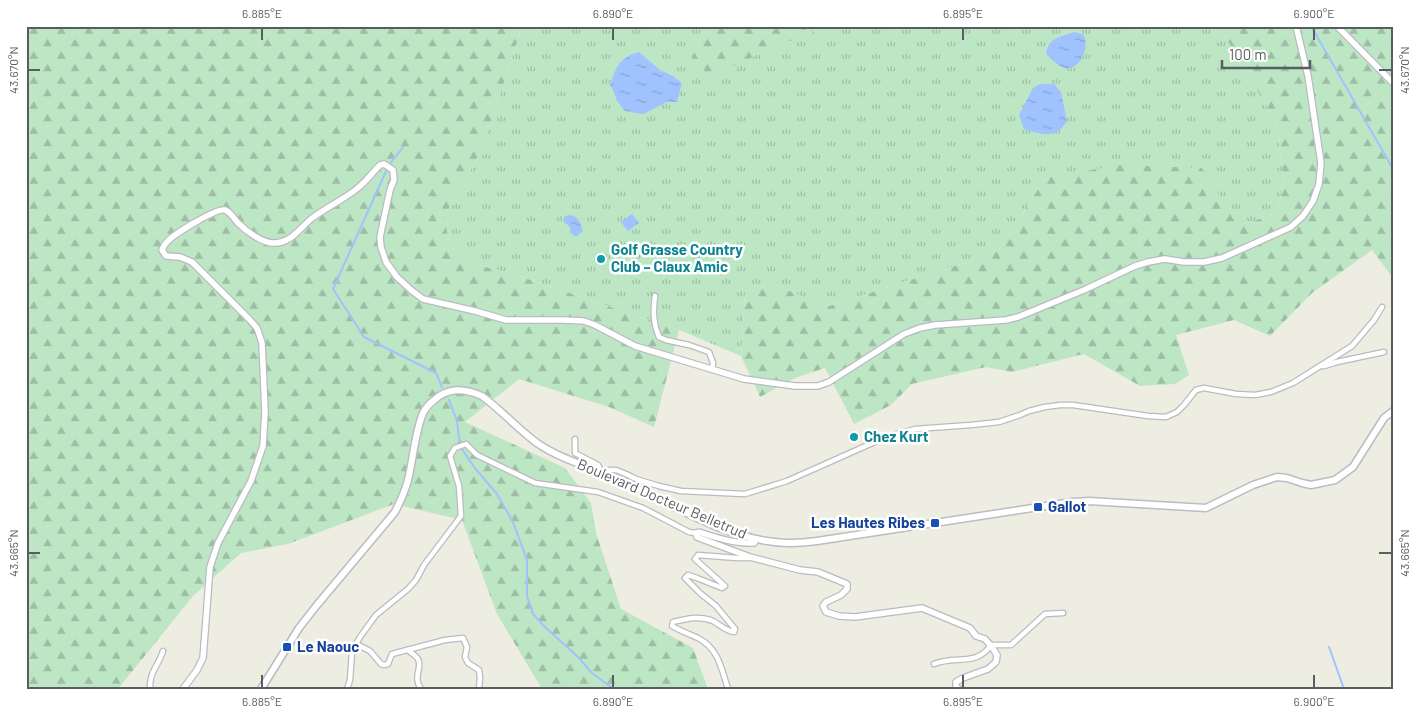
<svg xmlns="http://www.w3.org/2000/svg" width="1419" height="715" font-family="Barlow,sans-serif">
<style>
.grass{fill:url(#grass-tufts)}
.forest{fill:url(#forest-firs)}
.water{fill:url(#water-ripples)}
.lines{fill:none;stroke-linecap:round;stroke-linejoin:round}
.stream{stroke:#a0c3ff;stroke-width:2}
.minor-casing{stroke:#babbc1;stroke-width:7}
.tertiary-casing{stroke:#babbc1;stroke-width:8}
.secondary-casing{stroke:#bbbcc4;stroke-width:9}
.minor{stroke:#fff;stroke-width:4.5}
.tertiary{stroke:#fff;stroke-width:5.5}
.secondary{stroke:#fff;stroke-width:6}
.ticks{fill:none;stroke:#5a5c63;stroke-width:2}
.culture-dot{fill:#0f9aa8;stroke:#fff;stroke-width:2}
.transit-dot{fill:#1a4fb4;stroke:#fff;stroke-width:2}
.labels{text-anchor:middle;stroke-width:5;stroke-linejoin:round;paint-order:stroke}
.culture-label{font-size:15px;font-weight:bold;fill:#0d838f;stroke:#fff;text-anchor:start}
.street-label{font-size:15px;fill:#5a5c63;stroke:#fff}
.transit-label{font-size:15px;font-weight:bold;fill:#164399;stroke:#fff;text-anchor:start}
.neatline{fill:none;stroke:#5a5c63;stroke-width:2}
.ticks-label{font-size:12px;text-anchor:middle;fill:#5a5c63}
</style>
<defs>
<pattern id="grass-tufts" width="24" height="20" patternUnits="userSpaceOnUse" patternTransform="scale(1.25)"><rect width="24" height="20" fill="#bde6c5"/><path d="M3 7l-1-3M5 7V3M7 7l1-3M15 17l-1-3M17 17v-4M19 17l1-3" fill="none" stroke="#9dbea4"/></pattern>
<pattern id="forest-firs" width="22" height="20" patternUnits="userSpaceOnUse" patternTransform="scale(1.25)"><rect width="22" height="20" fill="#bde6c5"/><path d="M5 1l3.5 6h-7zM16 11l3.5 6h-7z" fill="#9dbea4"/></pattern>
<pattern id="water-ripples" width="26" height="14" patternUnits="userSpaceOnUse" patternTransform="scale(1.25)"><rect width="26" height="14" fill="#a0c3ff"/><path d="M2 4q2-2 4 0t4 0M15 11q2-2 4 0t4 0" fill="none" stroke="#85a2d2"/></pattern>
</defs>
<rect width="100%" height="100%" fill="#eeede2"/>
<path class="grass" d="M522,26H1219L1276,122L1284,181L1277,213L1238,226L1045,178L1000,249L967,262L826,307L773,284L745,293L741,356L679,330L513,274L470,263L450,246L444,217L483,148Z"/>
<g class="forest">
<path d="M26,26H522L483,148L444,217L450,246L470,263L513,274L679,330L654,427L609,407L519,379L465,422L565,468L591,503L596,533L621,609L693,648L708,689H542L497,614L462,520L394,504L288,544L241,553L193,596L118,689H26Z"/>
<path d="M709,26H821L825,36L818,38L811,29L801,30L796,41H787L784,45L769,48L745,61L718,72H706L690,63L695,51Z"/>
<path d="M1219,26H1393V278L1372,250L1312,293L1270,336L1234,320L1176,335L1189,375L1175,384L1140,386L1084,354L1012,372L986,367L912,384L891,405L854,424L825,368L795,378L760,397L741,356L745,293L773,284L826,307L967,262L1000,249L1045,178L1120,165L1202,168L1238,226L1277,213L1284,181L1276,122Z"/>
</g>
<g class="water">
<path d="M1074,32C1076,33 1080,33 1082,34C1092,41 1081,75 1062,67C1056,64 1051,58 1046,54C1048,38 1060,37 1074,32Z"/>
<path d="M639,52L660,70L673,76L682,83L677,102H667L643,114L625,111L617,101L613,90L610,85C616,67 620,57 639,52Z"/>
<path d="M1040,84H1054L1061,92L1067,121C1056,139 1042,135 1024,129L1019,115L1033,88Z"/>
<path d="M632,214L639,223L628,231L621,222Z"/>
<path d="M569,215C579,216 580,222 583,231L577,236H574C570,232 570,232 570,227L563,221L565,216Z"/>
</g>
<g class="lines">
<g class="stream">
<path d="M1311,26L1393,169"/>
<path d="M389,165L403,147"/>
<path d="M387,169L333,289L364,337L436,373L442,387"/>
<path d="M449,400L457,421L460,446L474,467L497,494L513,522L527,560V596L533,614L544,626L577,656L593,674L614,689"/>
<path d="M1329,647L1344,689"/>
</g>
<g class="minor-casing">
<g id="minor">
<path d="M655,296C653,311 653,323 659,337L666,340L689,345L709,352L713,363L712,370"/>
<path d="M1322,366H1324L1337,362L1384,352"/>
<path d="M575,439V453L598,465L601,472L608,470H616L626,474L636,479L659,486L681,491L745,494L787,481L886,437L915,429L971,425L999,422L1020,415L1029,411L1045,407L1060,405H1073L1148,416L1166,417L1177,412L1184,405L1196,390L1204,388L1236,394L1255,395L1271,392L1293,383L1352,346L1374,320L1382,307"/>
<path d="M356,644L370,651L381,664L384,665L388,664L392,654L445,640L463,638L467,647L465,657L468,663L479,670L480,677L479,689"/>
<path d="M408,650C411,653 416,656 418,659C423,668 412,676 421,689"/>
<path d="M934,664C956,655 976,667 991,645H1011L1045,614L1063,613"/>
<path d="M150,689C149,672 159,665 163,651"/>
<path d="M347,689L350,680L352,651L360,637L376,615L408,589L416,580L424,565L461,516L459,486L450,456L455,448L466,444L477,455L535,483L598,492L643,508L689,532L696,533"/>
<path d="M728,689C721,668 719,649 698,638C689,634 681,631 672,626L673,622C686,619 699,615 713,621C720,625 726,631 734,632L735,629L716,606L700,593L685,578L688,575L697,578L722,588L725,586L695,559L698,555L737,558H749"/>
</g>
</g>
<g class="tertiary-casing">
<g id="tertiary">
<path d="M1337,26L1393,83"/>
<path d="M696,533L697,537L702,539L750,557L800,570L818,572L847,584V589L841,595L826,602L823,606L826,612L839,616L855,617L922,608L970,628L976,636L985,639L992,647L997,655L996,662L988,669L963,678L956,682V687L959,689"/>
<path d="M696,533L699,532C716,538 736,544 754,543L756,539"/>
<path d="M183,689L197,670L203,658L210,567L218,543L251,481L263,446L265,412L262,343L257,328L250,320L192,262L180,257L166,256L162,250C163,248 164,245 166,243C172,235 216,208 225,210C230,211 234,219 238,223C246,231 262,243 274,243C291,243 299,229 311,219C326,207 344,200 359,187C366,181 373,172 380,165L384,164L393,170L394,180L390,190L380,237L381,247L386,262L397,277L411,290L423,299L475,311L506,320H563L584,321L595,325L635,346L744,379L795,386H818L829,382L904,334L920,328L935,325L1006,320L1018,317L1084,290L1135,266L1148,262L1165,259L1184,262H1204L1222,258L1291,227L1303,216L1313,201L1319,184L1321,163L1308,76L1296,26"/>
</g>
</g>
<g class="secondary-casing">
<path id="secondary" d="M261,689L299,628L317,605L395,512C400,502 405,492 408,480C413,460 415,432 423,413C425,409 429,404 433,401C448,387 464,388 482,396C501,410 518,429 537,443C560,459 588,466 613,477C664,499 720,537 775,542C789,544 803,543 817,541L1072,502L1089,501L1206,508L1253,485L1277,477L1287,478L1302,483L1311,485L1335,480L1353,467L1384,418L1393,411"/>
</g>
<use href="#minor" class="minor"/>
<use href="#tertiary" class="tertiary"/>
<use href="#secondary" class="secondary"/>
</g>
<path class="ticks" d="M262,28V40M613,28V40M963,28V40M1314,28V40M28,70H40M1379,70H1392M28,553H40M1379,553H1392M262,675V688M613,675V688M963,675V688M1314,675V688"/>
<g class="culture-dot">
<circle cx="601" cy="259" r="5"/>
<circle cx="854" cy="437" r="5"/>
</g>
<g class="transit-dot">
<rect x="1033" y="502" width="10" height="10" rx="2.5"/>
<rect x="930" y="518" width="10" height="10" rx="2.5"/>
<rect x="282" y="642" width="10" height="10" rx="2.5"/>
</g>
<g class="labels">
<g class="culture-label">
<text x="611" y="255">Golf Grasse Country<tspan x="611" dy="17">Club – Claux Amic</tspan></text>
<text x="864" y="442">Chez Kurt</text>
</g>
<g class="street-label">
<text transform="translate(662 499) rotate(23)" y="5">Boulevard Docteur Belletrud</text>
</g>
<g class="transit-label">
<text x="1048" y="512">Gallot</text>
<text x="925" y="528" text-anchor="end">Les Hautes Ribes</text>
<text x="297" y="652">Le Naouc</text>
</g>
</g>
<rect width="1419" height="715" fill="none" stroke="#ffffff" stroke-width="55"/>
<path d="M1222 60v8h88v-8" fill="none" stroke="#5a5c63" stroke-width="2.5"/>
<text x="1229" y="60" font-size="15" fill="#5a5c63" stroke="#ffffff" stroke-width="4" paint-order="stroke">100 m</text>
<rect x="28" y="28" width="1364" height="660" class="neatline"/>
<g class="ticks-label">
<text x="262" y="18">6.885°E</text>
<text x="613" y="18">6.890°E</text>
<text x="963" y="18">6.895°E</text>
<text x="1314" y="18">6.900°E</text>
<text transform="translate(14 70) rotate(-90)" y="4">43.670°N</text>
<text transform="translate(1405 70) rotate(-90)" y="4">43.670°N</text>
<text transform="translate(14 553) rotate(-90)" y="4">43.665°N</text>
<text transform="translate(1405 553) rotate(-90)" y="4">43.665°N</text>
<text x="262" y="706">6.885°E</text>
<text x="613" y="706">6.890°E</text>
<text x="963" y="706">6.895°E</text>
<text x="1314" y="706">6.900°E</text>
</g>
</svg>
